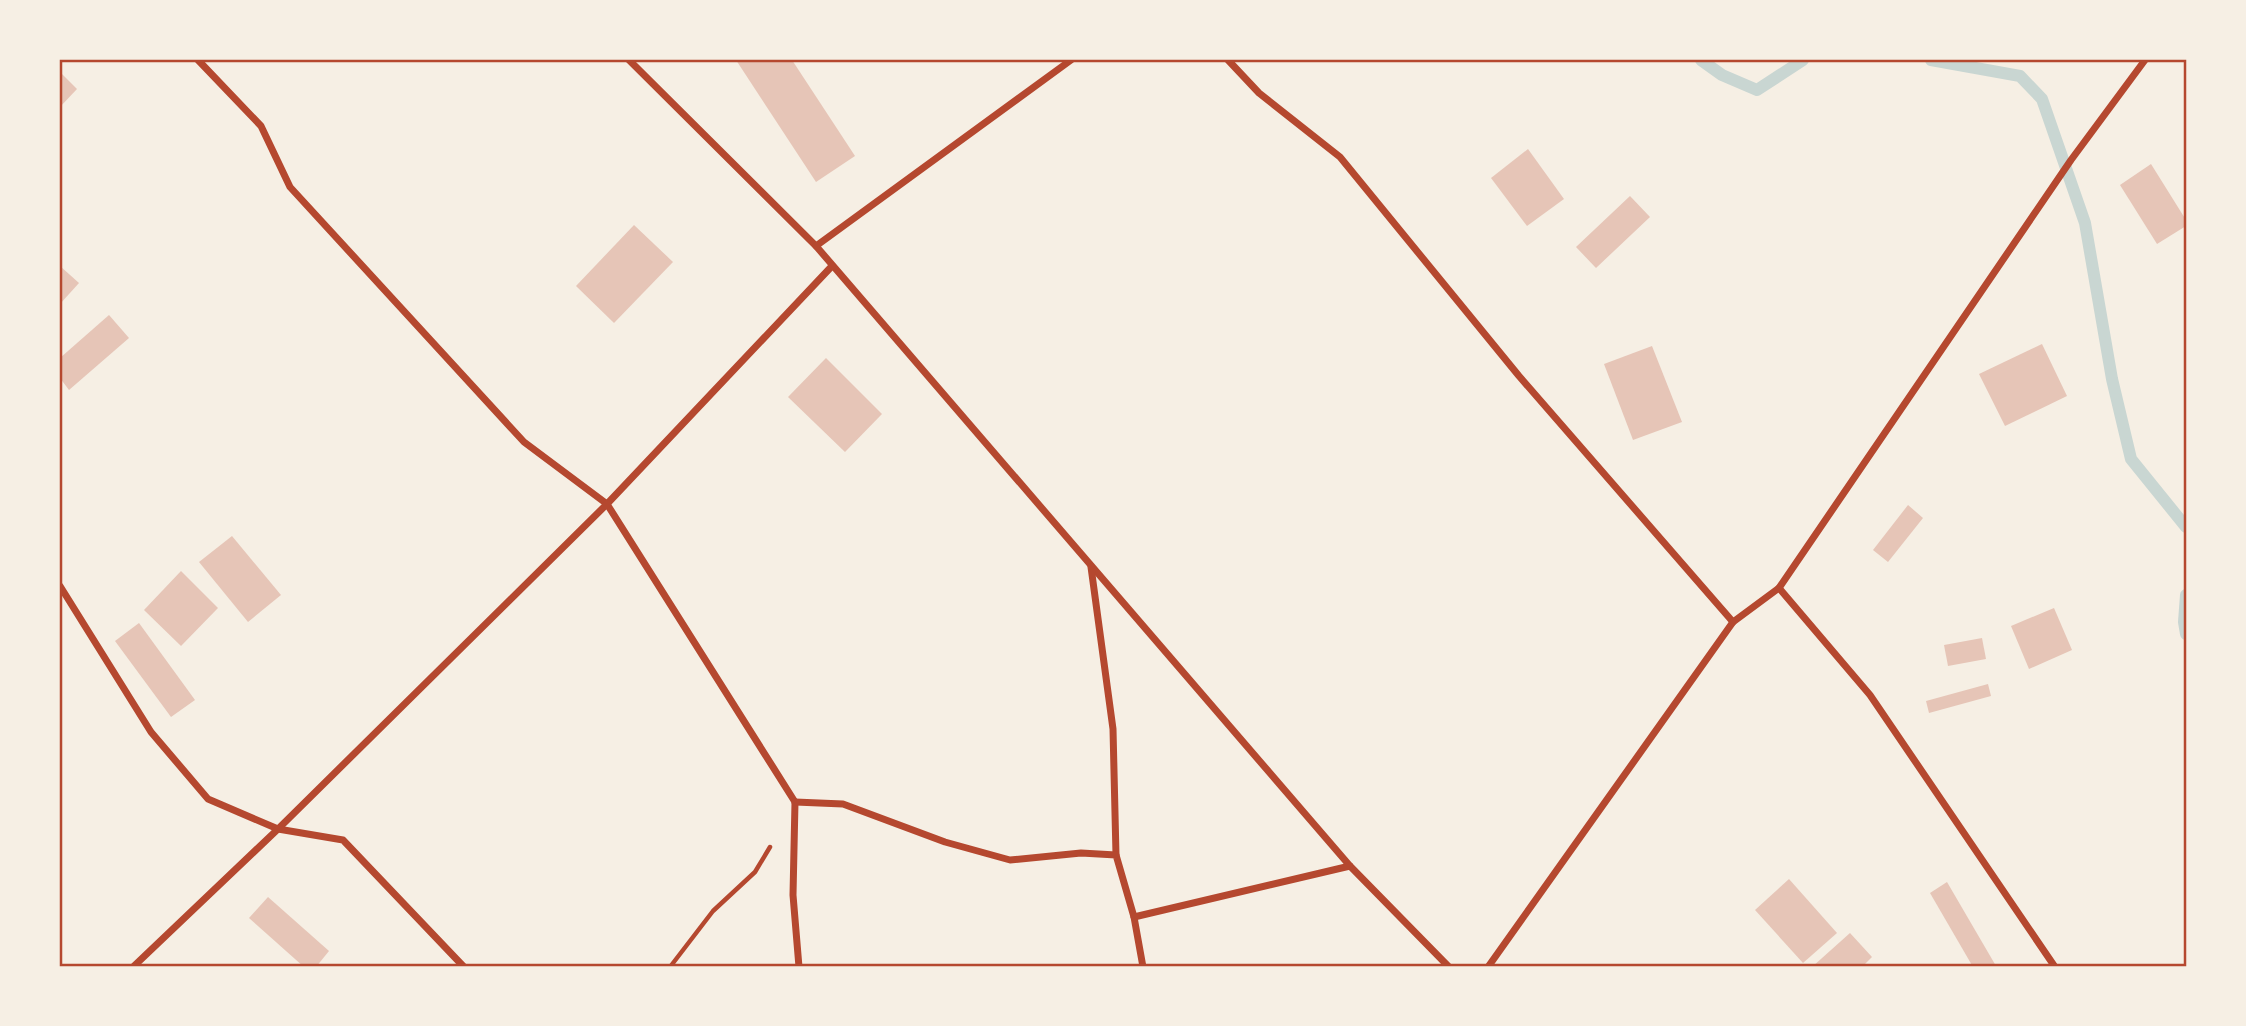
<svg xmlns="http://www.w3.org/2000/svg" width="2246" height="1026" font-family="Jost,sans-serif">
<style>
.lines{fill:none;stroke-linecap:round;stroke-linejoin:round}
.stream{stroke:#c9d6d2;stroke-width:12}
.building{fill:#e6c5b7}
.path{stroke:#b5482f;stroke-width:4.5}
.minor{stroke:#b5482f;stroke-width:7}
.neatline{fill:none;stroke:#b5482f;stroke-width:2.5}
</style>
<rect width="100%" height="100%" fill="#f6efe4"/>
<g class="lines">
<g class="stream">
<path d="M1701,60L1722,75L1757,90L1803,60"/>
<path d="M1931,60L2020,76L2042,99L2085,223L2112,379L2131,459L2186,527"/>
<path d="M2186,595L2184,622L2186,634"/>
</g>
</g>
<g class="building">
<path d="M736,60H792L855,156L816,182Z"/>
<path d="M60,72L77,89L60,107Z"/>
<path d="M1528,149L1564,199L1527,226L1491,178Z"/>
<path d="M2151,164L2186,220V226L2157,244L2120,185Z"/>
<path d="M1630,196L1650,217L1596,268L1576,247Z"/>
<path d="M634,225L673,262L614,323L576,286Z"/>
<path d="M60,266L79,283L60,304Z"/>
<path d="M109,315L129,338L69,390L60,378V358Z"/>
<path d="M2042,344L2067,396L2005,426L1979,374Z"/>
<path d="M1652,346L1682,422L1633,440L1604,364Z"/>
<path d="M826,358L882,414L845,452L788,397Z"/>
<path d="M1908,505L1923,518L1888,562L1873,550Z"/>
<path d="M232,536L281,595L248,622L199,562Z"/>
<path d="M181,571L218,608L181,646L144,610Z"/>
<path d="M2054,608L2072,650L2029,669L2011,626Z"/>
<path d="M139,623L195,700L171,717L115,641Z"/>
<path d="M1982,638L1986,659L1948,666L1944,645Z"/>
<path d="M1988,684L1991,696L1929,713L1926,701Z"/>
<path d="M1789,879L1837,933L1803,963L1755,910Z"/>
<path d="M1947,882L1996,966L1973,967L1930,893Z"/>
<path d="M268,897L329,951L316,967H304L249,918Z"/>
<path d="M1850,933L1872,957L1862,967H1812Z"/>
</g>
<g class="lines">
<path class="path" d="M670,967L713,911L755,872L770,847"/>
<g class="minor">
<path d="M198,60L261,126L290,187L524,442L607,504L795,802L793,895L799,967"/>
<path d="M629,60L816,246L1350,866L1449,967"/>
<path d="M1228,60L1259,93L1340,157L1519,376L1733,622"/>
<path d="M816,246L1071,60"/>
<path d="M1091,567L1113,729L1116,855"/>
<path d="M60,586L151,732L208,799L278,829L343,840L464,967"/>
<path d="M1779,588L1870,695L2055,967"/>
<path d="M795,802L843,804L945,842L1010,860L1081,853L1116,855L1134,917"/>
<path d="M133,967L278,829L607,504L832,266"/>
<path d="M1143,967L1134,917L1350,866"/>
<path d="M1488,967L1733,622L1779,588L2071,160L2145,60"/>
</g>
</g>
<rect width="2246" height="1026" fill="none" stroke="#f6efe4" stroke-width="122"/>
<rect x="61" y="61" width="2124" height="904" class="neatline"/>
</svg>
